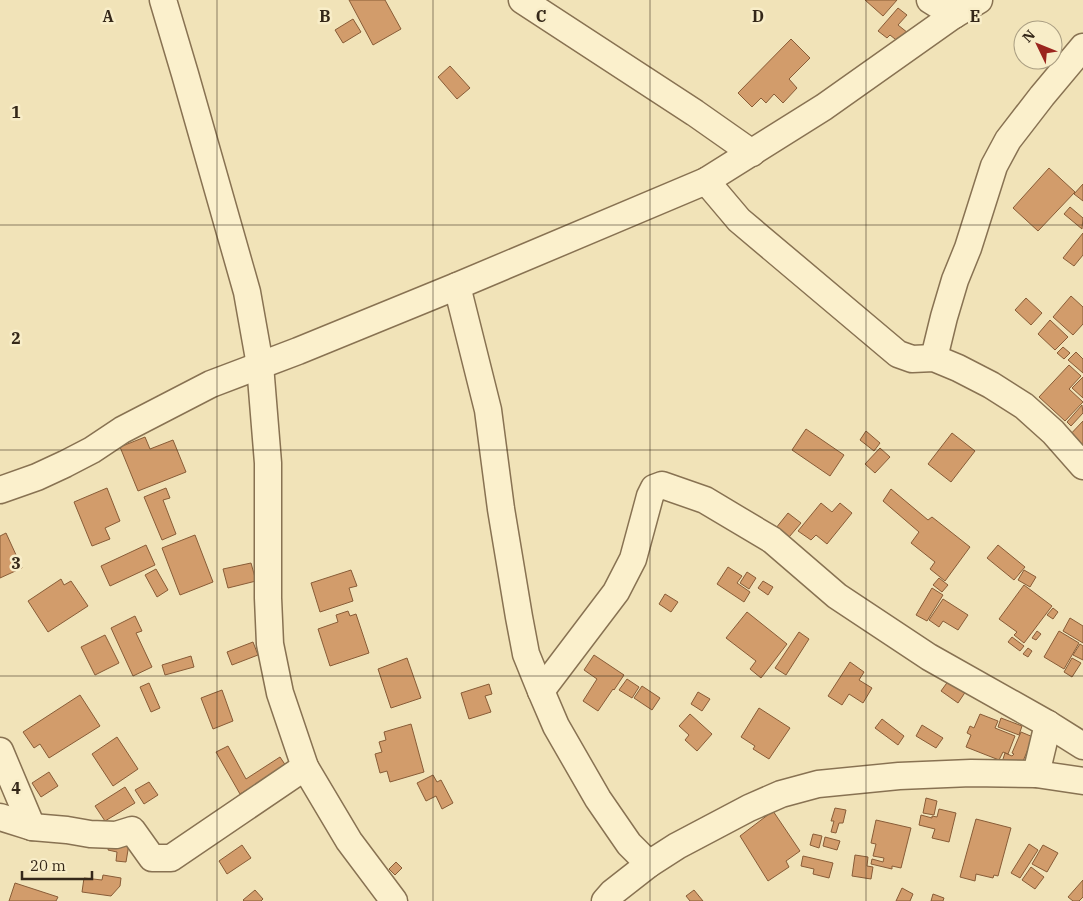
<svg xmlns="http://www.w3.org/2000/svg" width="1083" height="901" font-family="'IBM Plex Serif',serif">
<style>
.building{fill:#d29c6b;stroke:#885c37}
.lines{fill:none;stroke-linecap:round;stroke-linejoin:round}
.minor-casing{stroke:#887252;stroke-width:29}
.minor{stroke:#fbf0cc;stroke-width:26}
.grid{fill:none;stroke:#352819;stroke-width:1;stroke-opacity:0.55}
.grid-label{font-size:16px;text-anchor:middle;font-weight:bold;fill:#352819;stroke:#f8edc8;stroke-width:5;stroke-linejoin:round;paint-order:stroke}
</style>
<rect width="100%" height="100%" fill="#f1e3b8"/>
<g class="building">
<path d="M349,0H385L401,29L373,45Z"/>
<path d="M865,0H897L883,16Z"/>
<path d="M898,8L907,15L898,25L908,33L900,43L890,35L887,38L878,31Z"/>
<path d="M353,19L361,32L343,43L335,30Z"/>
<path d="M791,39L810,58L789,79L797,88L783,103L774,94L766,103L761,98L752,107L738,93Z"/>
<path d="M450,66L470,88L457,99L438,77Z"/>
<path d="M1049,168L1075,192L1038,231L1013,208Z"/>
<path d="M1083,184V201L1074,194Z"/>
<path d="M1070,207L1083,218L1082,229L1064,214Z"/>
<path d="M1083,233V255L1074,266L1063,258Z"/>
<path d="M1071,296L1083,307V324L1073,335L1053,317Z"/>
<path d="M1026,298L1042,313L1031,325L1015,310Z"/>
<path d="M1050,320L1068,337L1055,350L1038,334Z"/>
<path d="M1063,347L1070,353L1064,359L1057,353Z"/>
<path d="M1076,352L1083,359V373L1068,360Z"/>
<path d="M1069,365L1081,376L1069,389L1083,402L1065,421L1039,397Z"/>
<path d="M1083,377V398L1072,388Z"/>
<path d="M1082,405L1083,413L1071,426L1067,422Z"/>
<path d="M1083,421V444L1078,450L1066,439Z"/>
<path d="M806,429L844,455L830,476L792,450Z"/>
<path d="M866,431L880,443L874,451L860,440Z"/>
<path d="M952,433L975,451L951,482L928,464Z"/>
<path d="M145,437L150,449L173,440L186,472L138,491L120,447Z"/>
<path d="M880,448L890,457L875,473L865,464Z"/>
<path d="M107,488L120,521L105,528L110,539L92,546L74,502Z"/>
<path d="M166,488L170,498L163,500L176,534L162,540L144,497Z"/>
<path d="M891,489L928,520L932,517L970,547L945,581L930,569L935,562L911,543L919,532L883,501Z"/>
<path d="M821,503L832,512L840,503L852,513L827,544L816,535L811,540L798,531Z"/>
<path d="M788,513L801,523L784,543L772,533Z"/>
<path d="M6,533L22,568L0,578V536Z"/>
<path d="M195,535L213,582L180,595L162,548Z"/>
<path d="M146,545L155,565L110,586L101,566Z"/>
<path d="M998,545L1025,567L1014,580L987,558Z"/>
<path d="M251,563L256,581L228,588L223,569Z"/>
<path d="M728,567L742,576L737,583L750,592L744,602L717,584Z"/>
<path d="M156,569L168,590L157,597L145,575Z"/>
<path d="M351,570L357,586L349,588L353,601L320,612L311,583Z"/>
<path d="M1024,570L1036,577L1030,587L1018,580Z"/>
<path d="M747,572L756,578L749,589L740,583Z"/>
<path d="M939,578L948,585L942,592L933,585Z"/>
<path d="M61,579L64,585L71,581L88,606L48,632L28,601Z"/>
<path d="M763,581L773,587L768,595L758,588Z"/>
<path d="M1024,585L1052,606L1024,643L1014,635L1017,632L999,619Z"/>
<path d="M932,588L943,595L927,621L916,615Z"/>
<path d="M665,594L678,602L671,612L659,604Z"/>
<path d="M943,599L968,615L958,630L943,621L939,627L929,620Z"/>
<path d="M1053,608L1058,612L1053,619L1047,615Z"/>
<path d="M348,611L350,616L356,614L369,653L330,666L318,629L338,622L336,615Z"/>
<path d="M747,612L787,644L761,678L750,669L756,661L726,638Z"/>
<path d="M135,616L142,631L136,633L152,667L133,676L111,628Z"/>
<path d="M1070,618L1083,626V643L1063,631Z"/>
<path d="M1037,631L1041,634L1036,640L1032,638Z"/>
<path d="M1059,631L1079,643L1064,669L1044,657Z"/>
<path d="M799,632L809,639L786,675L775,668Z"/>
<path d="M105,635L119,663L95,675L81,647Z"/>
<path d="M1012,637L1024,646L1020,651L1008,642Z"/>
<path d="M253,642L258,655L232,665L227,652Z"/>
<path d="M1080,644L1083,646V660L1073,655Z"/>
<path d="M1028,648L1032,651L1028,657L1023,654Z"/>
<path d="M594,655L624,675L614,690L613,689L598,711L583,701L597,679L584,670Z"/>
<path d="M191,656L194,667L165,675L162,665Z"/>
<path d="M407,658L421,698L391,708L378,669Z"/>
<path d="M1072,658L1081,663L1072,677L1064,672Z"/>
<path d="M850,662L864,672L859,680L872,688L863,703L849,694L842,705L828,696Z"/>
<path d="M627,679L639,687L632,698L619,690Z"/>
<path d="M949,680L966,691L958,703L941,691Z"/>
<path d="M149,683L160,708L151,712L140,687Z"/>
<path d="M489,684L492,694L485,696L491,712L469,719L461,693Z"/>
<path d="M642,686L660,698L652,710L634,698Z"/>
<path d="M222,690L233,721L213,729L201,698Z"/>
<path d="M698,692L710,699L702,711L691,704Z"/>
<path d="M80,695L100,726L49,758L40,744L34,748L23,732Z"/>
<path d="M759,708L790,728L769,759L753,749L755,746L741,737Z"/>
<path d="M690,714L712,734L697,751L685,740L689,735L679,726Z"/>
<path d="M980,714L998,721L995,728L1015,736L1008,754L1003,752L999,760L966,747L971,735L967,733L970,726L974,728Z"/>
<path d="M1001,718L1022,726L1019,735L998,727Z"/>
<path d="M882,719L904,736L898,745L875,728Z"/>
<path d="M411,724L424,772L390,782L387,771L380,773L375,754L382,752L379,742L386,740L384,732Z"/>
<path d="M922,725L943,738L936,748L916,736Z"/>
<path d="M1021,732L1033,737L1019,771L1000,768L1005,753L1012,756L1014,754L1012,753Z"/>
<path d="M117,737L138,769L113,786L92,754Z"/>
<path d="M228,746L246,779L280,757L288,769L253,792L250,788L240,794L216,752Z"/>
<path d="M49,772L58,786L41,797L32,783Z"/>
<path d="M433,775L437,782L441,780L453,803L442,809L436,796L426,801L417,783Z"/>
<path d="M149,782L158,795L144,804L135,790Z"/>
<path d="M125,787L135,803L105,821L95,806Z"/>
<path d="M926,798L937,801L934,815L923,813Z"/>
<path d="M835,808L846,810L843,823H839L836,833L831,832L834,821H831Z"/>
<path d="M939,809L956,813L949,842L932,838L935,829L919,825L921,815L932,818V816L937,817Z"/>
<path d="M773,811L800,851L786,861L789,867L768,881L740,836Z"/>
<path d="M976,819L1011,828L998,876L994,875L993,878L976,874L975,881L960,877Z"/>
<path d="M876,820L911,828L901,868L892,866V869L871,864L872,859L883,862L884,858L873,856L876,844L871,843Z"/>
<path d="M813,834L822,836L819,848L810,845Z"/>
<path d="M825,837L840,841L837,850L823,846Z"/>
<path d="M110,841L129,844L126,862L116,861L117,852L108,850Z"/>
<path d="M1029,844L1038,850L1020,878L1011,873Z"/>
<path d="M242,845L251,858L227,874L219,861Z"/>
<path d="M1043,845L1058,853L1047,872L1032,864Z"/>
<path d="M855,855L868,857L867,866L873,867L871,879L852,876Z"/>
<path d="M803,856L833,863L829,878L813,874L814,869L801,866Z"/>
<path d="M396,862L402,868L395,875L389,869Z"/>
<path d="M1031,867L1044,877L1035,889L1022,880Z"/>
<path d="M103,875L121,878L120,886L111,896L82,892L84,878L102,880Z"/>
<path d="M1083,880V897L1079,901H1073L1068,897Z"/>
<path d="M15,883L58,897L56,901H9Z"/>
<path d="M902,888L913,894L910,901H896Z"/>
<path d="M255,890L263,899L261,901H244L243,900Z"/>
<path d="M694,890L703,901H690L686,896Z"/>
<path d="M933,894L944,898L943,901H931Z"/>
</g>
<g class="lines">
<g class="minor-casing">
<g id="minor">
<path d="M163,0L185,74L247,292L260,365L268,463V598L270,644L280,693L305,767L349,841L394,901"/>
<path d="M522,0L695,113L752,153"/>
<path d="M930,0L954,15"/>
<path d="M706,181L739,220L898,354L912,359L934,358L958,368L991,385L1024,406L1053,432L1083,466"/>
<path d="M457,286L488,410L501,509L519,617L526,654L541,691L556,726L598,799L629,844L649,864"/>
<path d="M934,358L944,317L955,280L968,248L994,166L1008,140L1042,96L1083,47"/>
<path d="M0,490L37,477L65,464L92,450L122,430L211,384L298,351L457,286L706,181L824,107L954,15L979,0"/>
<path d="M541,691L616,592L633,559L650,496L654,488L662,485L705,500L772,540L837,596L929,657L1048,724L1083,746"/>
<path d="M0,751L32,827"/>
<path d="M1036,774L1048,724"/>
<path d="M0,817L32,827L67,830L90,834L116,835L132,830L152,858H171L305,767"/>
<path d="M605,901L612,893L649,864L677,846L749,808L781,794L818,784L899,776L971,773L1036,774L1083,781"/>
</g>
</g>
<use href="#minor" class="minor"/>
</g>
<path class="grid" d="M217,0V901M433,0V901M650,0V901M866,0V901M0,225H1083M0,450H1083M0,676H1083"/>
<g class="grid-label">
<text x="108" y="22">A</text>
<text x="325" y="22">B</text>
<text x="541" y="22">C</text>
<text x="758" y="22">D</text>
<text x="975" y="22">E</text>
<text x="16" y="118">1</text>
<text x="16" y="344">2</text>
<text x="16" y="569">3</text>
<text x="16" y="794">4</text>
</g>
<g transform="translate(1038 45) rotate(313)"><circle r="24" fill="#f8edc8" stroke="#aa9e82"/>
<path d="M0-4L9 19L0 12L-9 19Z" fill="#9b251e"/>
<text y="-8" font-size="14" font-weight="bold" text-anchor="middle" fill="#352819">N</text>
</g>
<path d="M22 871v8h70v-8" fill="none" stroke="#352819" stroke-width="2.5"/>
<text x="30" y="871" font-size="15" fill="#352819" stroke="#f8edc8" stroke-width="4" paint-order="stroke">20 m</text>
</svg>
